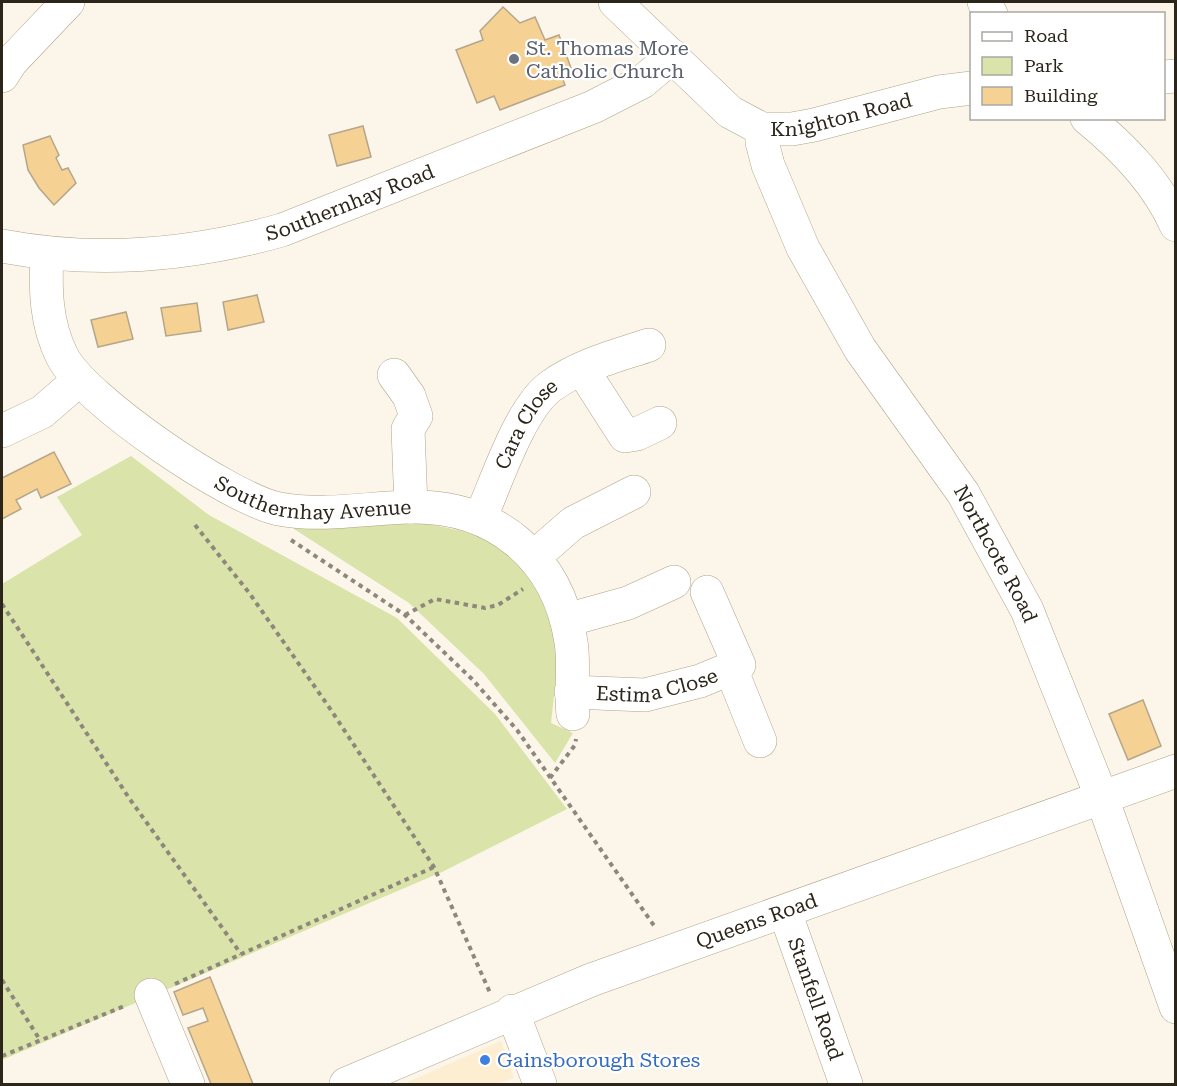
<svg xmlns="http://www.w3.org/2000/svg" width="1177" height="1086" font-family="'Roboto Serif',serif">
<style>
.built{fill:#feeed1}
.green{fill:#dae3a9}
.building{fill:#f5d293;stroke:#b5a58a;stroke-width:1.5}
.lines{fill:none;stroke-linecap:round;stroke-linejoin:round}
.minor-casing{stroke:#b2a287;stroke-width:34}
.path{stroke:#8d877c;stroke-width:4;stroke-dasharray:4.5 4.5;stroke-linecap:butt}
.minor{stroke:#fff;stroke-width:33}
.worship-dot{fill:#6b7280;stroke:#fff;stroke-width:2}
.shop-dot{fill:#3f7fe0;stroke:#fff;stroke-width:2}
.labels{text-anchor:middle;stroke-width:4.5;stroke-linejoin:round;paint-order:stroke}
.worship-label{font-size:20px;fill:#5b616d;stroke:#fff;text-anchor:start}
.street-label{font-size:20px;fill:#2b251a;stroke:#fff}
.shop-label{font-size:20px;fill:#366cbe;stroke:#fff;text-anchor:start}
</style>
<rect width="100%" height="100%" fill="#fcf6ea"/>
<path class="built" d="M501,1041L514,1078L495,1084H403Z"/>
<g class="green">
<path d="M131,456L209,515L397,618L495,714L567,809L442,872L2,1060V584L82,535L57,497Z"/>
<path d="M410,520L481,535L518,561L543,592L560,642L551,723L573,733L555,763L484,674L409,603L294,529L291,523Z"/>
</g>
<g class="building">
<path d="M503,7L520,23L535,17L545,40L559,35L571,68L560,72L565,85L500,110L494,96L477,103L456,50L483,40L480,31Z"/>
<path d="M363,126L371,157L337,166L329,135Z"/>
<path d="M50,136L59,155L56,158L62,170L68,168L76,183L54,205L39,188L28,170L23,145Z"/>
<path d="M257,295L264,322L228,330L223,302Z"/>
<path d="M197,303L201,331L166,336L161,308Z"/>
<path d="M126,312L133,339L98,347L91,320Z"/>
<path d="M54,452L71,484L41,498L37,489L16,500L21,509L2,519V478Z"/>
<path d="M1143,700L1161,746L1128,760L1109,714Z"/>
<path d="M210,977L253,1084H211L188,1028L208,1021L203,1008L183,1015L174,992Z"/>
</g>
<g class="lines">
<g class="minor-casing">
<g id="minor">
<path id="s1" d="M615,2L730,112L762,129H792L814,125L939,92L972,88"/>
<path d="M984,2L991,14"/>
<path d="M2,76L11,62L68,2"/>
<path d="M1164,77L1176,76"/>
<path d="M1087,118C1124,148 1157,182 1176,225"/>
<path id="s2" d="M762,129V142L768,165L803,248L860,349L963,493L1027,610L1102,798L1176,1007"/>
<path id="s3" d="M2,246C97,264 189,256 282,230L593,107L642,82L673,56"/>
<path id="s4" d="M47,254C45,290 46,324 62,356C84,400 230,499 279,509C321,517 367,508 410,507C495,505 558,557 571,642C575,666 570,690 573,714"/>
<path d="M582,369L625,436L637,434L660,423"/>
<path d="M394,375L409,396L416,416L408,429L411,507"/>
<path d="M2,431L42,412L79,380"/>
<path id="s5" d="M480,519C496,483 520,408 551,386C580,365 616,356 649,345"/>
<path d="M534,557L573,523L634,492"/>
<path d="M567,620L628,603L674,582"/>
<path d="M731,669L760,741"/>
<path id="s6" d="M571,692L645,695L700,681L739,665L707,592"/>
<path id="s7" d="M785,912L846,1084"/>
<path d="M151,995L188,1084"/>
<path d="M512,1011L540,1084"/>
<path id="s8" d="M346,1084L591,980L1176,771"/>
</g>
</g>
<g class="path">
<path d="M195,525L250,594L331,710L434,867L491,995"/>
<path d="M291,540L405,615L473,680L517,730L655,927"/>
<path d="M2,604L129,798L241,954"/>
<path d="M405,615L435,599L485,608L498,605L523,589"/>
<path d="M550,778L575,745L576,739"/>
<path d="M2,980L40,1040"/>
<path d="M175,984L434,867"/>
<path d="M2,1056L127,1005"/>
</g>
<use href="#minor" class="minor"/>
</g>
<circle class="worship-dot" cx="514" cy="59" r="6"/>
<circle class="shop-dot" cx="485" cy="1060" r="6"/>
<g class="labels">
<g class="worship-label">
<text x="526" y="55">St. Thomas More<tspan x="526" dy="23">Catholic Church</tspan></text>
</g>
<g class="street-label">
<text dy="7" stroke="none"><textPath href="#s1" startOffset="276">Knighton Road</textPath></text>
<text dy="7" stroke="none"><textPath href="#s3" startOffset="356">Southernhay Road</textPath></text>
<text dy="7" stroke="none"><textPath href="#s5" startOffset="106">Cara Close</textPath></text>
<text dy="7" stroke="none"><textPath href="#s4" startOffset="405">Southernhay Avenue</textPath></text>
<text dy="7" stroke="none"><textPath href="#s2" startOffset="489">Northcote Road</textPath></text>
<text dy="7" stroke="none"><textPath href="#s6" startOffset="87">Estima Close</textPath></text>
<text dy="7" stroke="none"><textPath href="#s8" startOffset="442">Queens Road</textPath></text>
<text dy="7" stroke="none"><textPath href="#s7" startOffset="92">Stanfell Road</textPath></text>
</g>
<g class="shop-label">
<text x="497" y="1067">Gainsborough Stores</text>
</g>
</g>
<rect width="1177" height="1086" fill="none" stroke="#2b251a" stroke-width="6"/>
<rect x="970" y="12" width="195" height="108" fill="#ffffff" stroke="#aaa8a3" stroke-width="1.5"/>
<rect x="982" y="32" width="30" height="9" fill="#ffffff" stroke="#aaa8a3" stroke-width="1.5"/>
<text x="1024" y="42" font-size="18" fill="#2b251a">Road</text>
<rect x="982" y="57" width="30" height="18" fill="#dae3a9" stroke="#aaa8a3" stroke-width="1.5"/>
<text x="1024" y="72" font-size="18" fill="#2b251a">Park</text>
<rect x="982" y="87" width="30" height="18" fill="#f5d293" stroke="#aaa8a3" stroke-width="1.5"/>
<text x="1024" y="102" font-size="18" fill="#2b251a">Building</text>
</svg>
